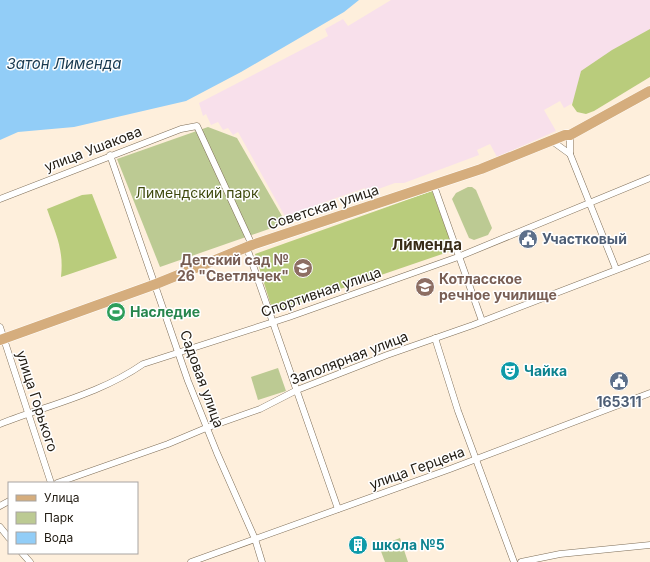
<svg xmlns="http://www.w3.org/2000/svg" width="650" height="562" font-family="Inter,sans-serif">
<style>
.industrial{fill:#f8e0eb}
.green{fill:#bcca93}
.forest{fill:#b9cc7c}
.water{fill:#92cdf7}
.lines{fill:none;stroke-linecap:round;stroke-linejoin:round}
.street-casing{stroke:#7e6e58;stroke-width:7}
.primary-casing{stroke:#fff;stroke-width:11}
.street{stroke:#fff;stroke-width:6}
.primary{stroke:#d5ad7d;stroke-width:10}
.labels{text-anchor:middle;stroke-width:3;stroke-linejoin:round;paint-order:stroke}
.street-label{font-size:14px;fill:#221c13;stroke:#fff}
.park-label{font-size:14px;fill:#3e490d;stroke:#fff}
.service-label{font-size:14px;font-weight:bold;fill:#4e5e75;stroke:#fff;text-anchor:start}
.education-label{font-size:14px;font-weight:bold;fill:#785e54;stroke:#fff;text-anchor:end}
.leisure-label{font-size:14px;font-weight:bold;fill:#27864d;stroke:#fff;text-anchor:start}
.culture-label{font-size:14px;font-weight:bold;fill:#0d838f;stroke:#fff;text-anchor:start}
.water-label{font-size:15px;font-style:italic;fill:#193a50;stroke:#fff}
.neighbourhood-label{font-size:15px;font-weight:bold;fill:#392c18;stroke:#fff}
</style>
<rect width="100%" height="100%" fill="#feefdc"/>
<path class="industrial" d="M391,0H650V59L564,108L560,101L544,110L556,131L497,157L490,144L477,150L479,155L404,183H395L367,193L365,188L319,204L287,220L238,132L233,135L228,128L223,130L218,122L211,125L206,114L203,116L199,103L328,36L325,29L343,19L348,26Z"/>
<g class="green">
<path d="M208,127L237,138L286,223L160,267L117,159Z"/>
<path d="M468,187H472L476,190L492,228L488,235L474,240L469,238L452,199L456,193Z"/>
<path d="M278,368L286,391L258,400L251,377Z"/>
<path d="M400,538L408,562H385L379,546Z"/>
</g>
<g class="forest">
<path d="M650,29V77L594,111L586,114L577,112L572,105L581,71L612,50Z"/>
<path d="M432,191L454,250L273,312L255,254Z"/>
<path d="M92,194L117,258L61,277C64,249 56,235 47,209L82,195Z"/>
</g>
<path class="water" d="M0,0H359L344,12L241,72L186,101L74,127L18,132L0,140Z"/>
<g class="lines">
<g class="street-casing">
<g id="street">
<path d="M570,135V154L616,269"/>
<path d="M552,141L570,154"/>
<path d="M110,155L188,381L217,453L255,539L262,562"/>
<path d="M434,186L482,321"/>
<path d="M0,199L181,129L197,126L252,245"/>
<path d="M247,248L338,509"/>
<path d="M0,327L51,483"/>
<path d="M435,338L458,411L514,562"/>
<path d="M0,424C48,405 100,394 143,364L289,317L458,257L650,178"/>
<path d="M57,483L168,444L206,428L260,409L297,390L387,355L473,325L650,257"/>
<path d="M0,506L9,501"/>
<path d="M0,527L9,538"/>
<path d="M22,553L30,562"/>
<path d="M191,562L450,469L650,393"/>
<path d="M521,562L560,554L650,545"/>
</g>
</g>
<g class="primary-casing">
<path id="primary" d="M0,340L156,284L252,245L481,169L565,135H570L650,91"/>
</g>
<use href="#street" class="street"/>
<use href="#primary" class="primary"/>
</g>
<defs>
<g id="civic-disc" transform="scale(1)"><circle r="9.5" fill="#5c6f8a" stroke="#fff"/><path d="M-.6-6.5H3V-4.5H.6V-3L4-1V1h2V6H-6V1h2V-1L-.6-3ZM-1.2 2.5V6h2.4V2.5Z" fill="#fff"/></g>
<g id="school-disc" transform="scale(1)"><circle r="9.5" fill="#8d6e63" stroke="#fff"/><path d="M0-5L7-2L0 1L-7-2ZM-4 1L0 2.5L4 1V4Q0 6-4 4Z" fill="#fff"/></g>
<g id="university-disc" transform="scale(1)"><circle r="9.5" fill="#8d6e63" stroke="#fff"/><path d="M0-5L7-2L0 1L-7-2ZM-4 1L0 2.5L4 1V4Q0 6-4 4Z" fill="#fff"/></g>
<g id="stadium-disc" transform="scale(1)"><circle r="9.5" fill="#2e9e5b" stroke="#fff"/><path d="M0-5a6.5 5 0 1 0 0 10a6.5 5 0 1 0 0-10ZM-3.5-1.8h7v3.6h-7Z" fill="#fff"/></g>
<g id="theatre-disc" transform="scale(1)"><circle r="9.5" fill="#0f9aa8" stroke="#fff"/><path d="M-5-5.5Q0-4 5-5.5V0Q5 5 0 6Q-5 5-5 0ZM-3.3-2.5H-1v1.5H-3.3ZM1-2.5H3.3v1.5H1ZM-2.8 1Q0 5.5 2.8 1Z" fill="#fff"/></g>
<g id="building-disc" transform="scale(1)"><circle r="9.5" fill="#0f9aa8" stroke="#fff"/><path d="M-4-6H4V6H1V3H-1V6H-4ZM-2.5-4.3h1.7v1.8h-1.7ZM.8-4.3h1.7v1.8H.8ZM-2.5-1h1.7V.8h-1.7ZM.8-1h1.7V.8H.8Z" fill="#fff"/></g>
</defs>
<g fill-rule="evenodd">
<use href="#civic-disc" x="528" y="239"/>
<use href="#school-disc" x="303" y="268"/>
<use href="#university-disc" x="425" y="287"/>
<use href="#stadium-disc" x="116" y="312"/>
<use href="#theatre-disc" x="510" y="371"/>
<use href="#civic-disc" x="619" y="381"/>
<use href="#building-disc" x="358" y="545"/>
</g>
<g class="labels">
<g class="street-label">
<text transform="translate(93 149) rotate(-21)" y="5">улица Ушакова</text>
<text transform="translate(323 207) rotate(-18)" y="5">Советская улица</text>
<text transform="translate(321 292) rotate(-19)" y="5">Спортивная улица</text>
<text transform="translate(349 358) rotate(-21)" y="5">Заполярная улица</text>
<text transform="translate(202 379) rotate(70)" y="5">Садовая улица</text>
<text transform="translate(37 401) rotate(72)" y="5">улица Горького</text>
<text transform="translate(417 468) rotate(-20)" y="5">улица Герцена</text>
</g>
<g class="park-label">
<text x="197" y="198">Лимендский парк</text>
</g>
<g class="service-label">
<text x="542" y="244">Участковый</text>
<text x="619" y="407" text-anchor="middle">165311</text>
</g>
<g class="education-label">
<text x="289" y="265">Детский сад №<tspan x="289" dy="16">26 "Светлячек"</tspan></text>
<text x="439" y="284" text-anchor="start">Котласское<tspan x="439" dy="16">речное училище</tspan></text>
</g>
<g class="leisure-label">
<text x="130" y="317">Наследие</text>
</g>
<g class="culture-label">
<text x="524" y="376">Чайка</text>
<text x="372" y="550">школа №5</text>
</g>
<g class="water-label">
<text x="64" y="69">Затон Лименда</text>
</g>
<g class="neighbourhood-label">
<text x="427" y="250">Ли́менда</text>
</g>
</g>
<rect x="8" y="482" width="130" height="72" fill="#ffffff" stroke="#a7a4a1"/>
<rect x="16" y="495" width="20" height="6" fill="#d5ad7d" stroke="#a7a4a1"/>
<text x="44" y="502" font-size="12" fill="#221c13">Улица</text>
<rect x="16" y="512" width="20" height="12" fill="#bcca93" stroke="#a7a4a1"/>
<text x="44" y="522" font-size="12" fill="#221c13">Парк</text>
<rect x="16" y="532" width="20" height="12" fill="#92cdf7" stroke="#a7a4a1"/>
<text x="44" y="542" font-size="12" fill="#221c13">Вода</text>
</svg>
